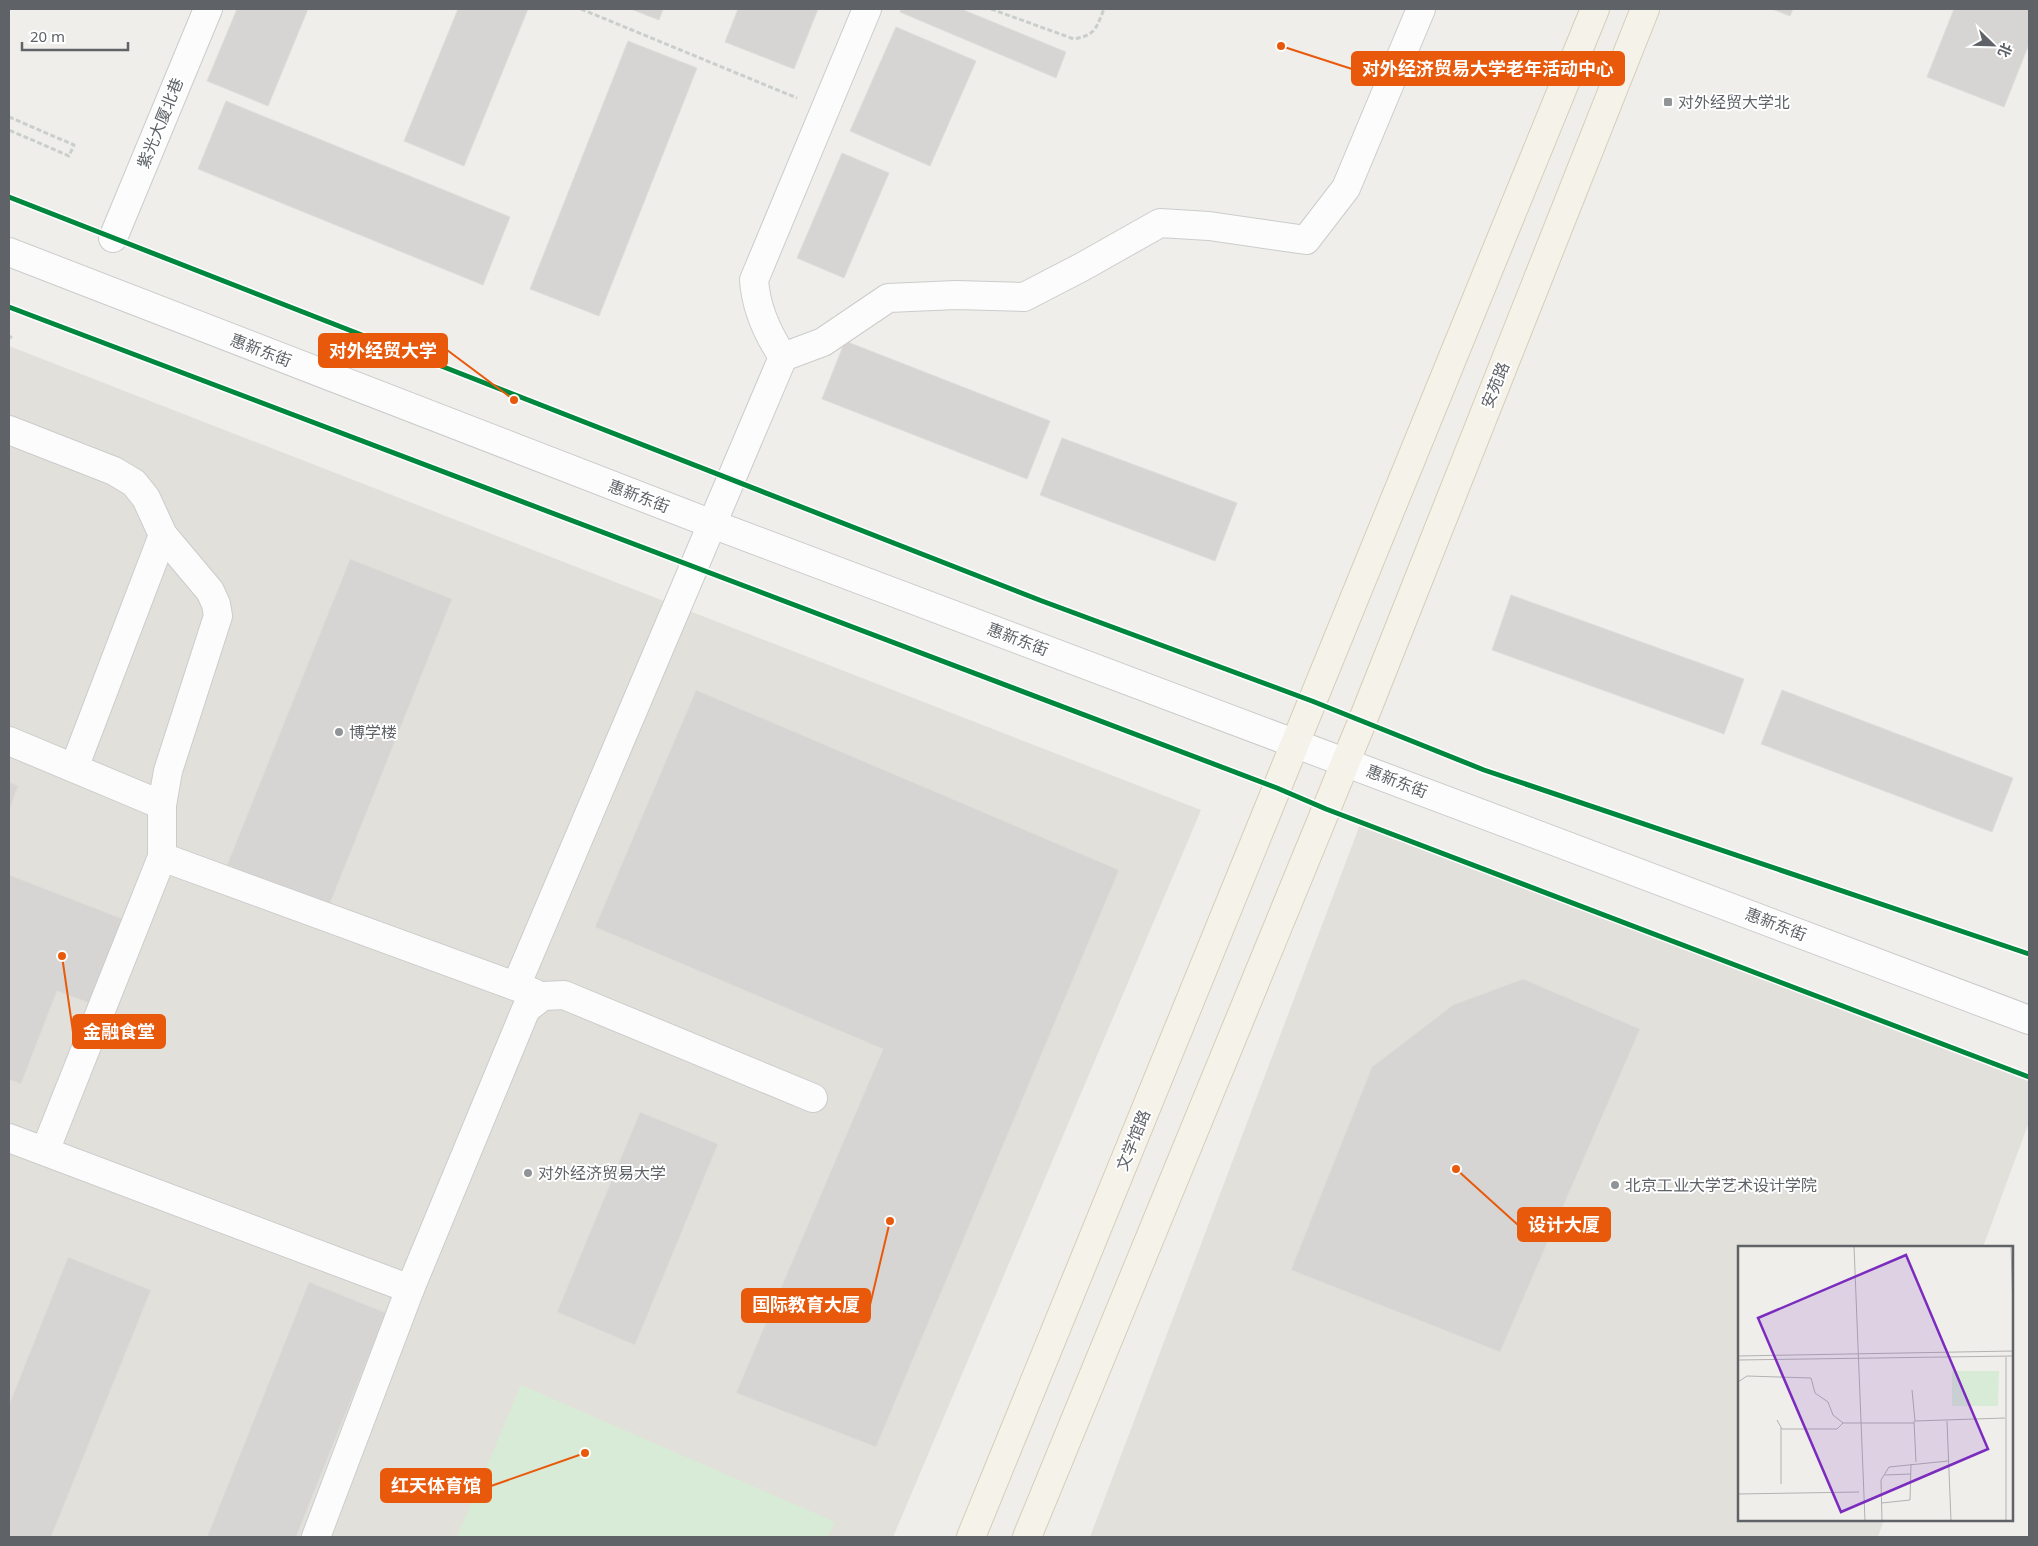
<svg xmlns="http://www.w3.org/2000/svg" width="2038" height="1546" font-family="'Noto Sans','Noto Sans SC',sans-serif">
<style>
.education{fill:#e2e0da}
.green{fill:#d8ebd6}
.building{fill:#d6d5d3;stroke:#deddd9}
.lines{fill:none;stroke-linecap:round;stroke-linejoin:round}
.minor-casing{stroke:#cbcccc;stroke-width:30}
.major-casing{stroke:#d7ceb8;stroke-width:30}
.path{stroke:#cacfcc;stroke-width:3;stroke-dasharray:5 2.5;stroke-linecap:butt}
.minor{stroke:#fdfcfc;stroke-width:28}
.major{stroke:#f4f2e9;stroke-width:28}
.cycleway-casing{stroke:#fff;stroke-width:8}
.cycleway{stroke:#00873e;stroke-width:5}
.poi-dot{fill:#919496;stroke:#fff;stroke-width:2}
.labels{text-anchor:middle;stroke-width:4;stroke-linejoin:round;paint-order:stroke}
.poi-label{font-size:16px;fill:#5f6368;stroke:#fff;text-anchor:start}
.street-label{font-size:16px;fill:#5f6368;stroke:#fff}
.inset-road{fill:none;stroke:#b1b2b2;stroke-width:1}
.view{fill:#7b2cbf;fill-opacity:0.15;stroke:#7b2cbf;stroke-width:2.5}
.inset-edge{fill:none;stroke:#5f6368;stroke-width:2.5}
.leader{fill:none;stroke:#e8590c;stroke-width:2}
.callout-dot{fill:#e8590c;stroke:#fff;stroke-width:2}
.callout{fill:#e8590c;stroke:#e8590c;stroke-width:2}
.callout-label{font-size:18px;text-anchor:middle;font-weight:bold;fill:#fff}
</style>
<rect width="100%" height="100%" fill="#efeeea"/>
<g class="education">
<path d="M9,346L1201,810L893,1537H9Z"/>
<path d="M1361,822L2029,1077V1122L1983,1247H1739V1520H1884L1878,1537H1090Z"/>
</g>
<path class="green" d="M521,1385L835,1522L828,1537H457Z"/>
<g class="building">
<path d="M237,9H308L268,106L207,81Z"/>
<path d="M458,9H528L464,166L404,141Z"/>
<path d="M631,9H663L659,20Z"/>
<path d="M738,9H818L794,69L725,42Z"/>
<path d="M901,9H961L1066,52L1056,78L900,12Z"/>
<path d="M1772,9H1793L1790,16Z"/>
<path d="M1954,9H2029V44L2004,107L1927,77Z"/>
<path d="M896,27L976,61L930,166L850,131Z"/>
<path d="M628,41L697,68L599,316L530,289Z"/>
<path d="M226,101L510,217L483,285L198,169Z"/>
<path d="M842,153L889,173L844,278L797,258Z"/>
<path d="M845,341L1050,421L1027,479L822,399Z"/>
<path d="M1062,438L1237,503L1215,561L1040,495Z"/>
<path d="M350,559L452,599L329,906L227,865Z"/>
<path d="M1511,595L1744,679L1724,734L1492,650Z"/>
<path d="M696,690L1119,870L876,1447L736,1393L883,1049L595,927Z"/>
<path d="M1782,690L2013,778L1992,832L1761,744Z"/>
<path d="M9,782L18,786L9,811Z"/>
<path d="M9,875L128,921L95,1005L57,991L21,1084L9,1079Z"/>
<path d="M1523,979L1640,1029L1500,1352L1291,1270L1372,1067L1453,1005Z"/>
<path d="M640,1112L718,1144L635,1345L557,1312Z"/>
<path d="M68,1257L151,1290L51,1537H9V1405Z"/>
<path d="M309,1282L386,1313L296,1537H207Z"/>
</g>
<g class="lines">
<g class="minor-casing">
<g id="minor">
<path d="M113,238L208,9"/>
<path d="M9,252L712,524L2029,1020"/>
<path d="M783,357L823,342L888,298L956,295L1024,297L1082,267L1160,223L1209,226L1306,240L1346,188L1421,9"/>
<path d="M9,430L114,471L134,483L146,498L163,535L210,591L216,604L218,616L168,771L162,805V857L45,1151"/>
<path d="M9,741L162,805"/>
<path d="M74,768L163,535"/>
<path d="M162,857L534,993"/>
<path d="M516,986L783,357C767,333 756,309 754,280L867,9"/>
<path d="M9,1138L410,1289"/>
<path d="M316,1537L410,1289L526,1009L543,996L564,995L813,1098"/>
</g>
</g>
<g class="major-casing">
<g id="major">
<path d="M971,1537L1595,9"/>
<path d="M1027,1537L1362,722L1645,9"/>
</g>
</g>
<g class="path">
<path d="M581,9L797,98"/>
<path d="M991,9L1074,39C1096,35 1096,28 1104,9"/>
<path d="M9,117L74,145L69,156L9,130"/>
<path d="M9,336L12,338"/>
</g>
<use href="#minor" class="minor"/>
<use href="#major" class="major"/>
<g class="cycleway-casing">
<g id="cycleway">
<path d="M9,197L1042,601L1312,701L1484,770L2029,954"/>
<path d="M9,307L1277,788L1326,809L2029,1077"/>
</g>
</g>
<use href="#cycleway" class="cycleway"/>
</g>
<g class="poi-dot">
<rect x="1663" y="97" width="10" height="10" rx="2.5"/>
<circle cx="339" cy="732" r="5"/>
<circle cx="528" cy="1173" r="5"/>
<circle cx="1615" cy="1185" r="5"/>
</g>
<g class="labels">
<g class="poi-label">
<text x="1678" y="108">对外经贸大学北</text>
<text x="349" y="738">博学楼</text>
<text x="538" y="1179">对外经济贸易大学</text>
<text x="1625" y="1191">北京工业大学艺术设计学院</text>
</g>
<g class="street-label">
<text transform="translate(160 123) rotate(-68)" y="6">紫光大厦北巷</text>
<text transform="translate(261 350) rotate(21)" y="6">惠新东街</text>
<text transform="translate(1495 385) rotate(-68)" y="6">安苑路</text>
<text transform="translate(639 496) rotate(21)" y="6">惠新东街</text>
<text transform="translate(1018 639) rotate(21)" y="6">惠新东街</text>
<text transform="translate(1397 781) rotate(21)" y="6">惠新东街</text>
<text transform="translate(1776 924) rotate(21)" y="6">惠新东街</text>
<text transform="translate(1133 1140) rotate(-68)" y="6">文学馆路</text>
</g>
</g>
<g transform="translate(1738 1246)">
<rect width="275" height="275" fill="#efeeea"/>
<path d="M214,125H261L260,160H214Z" fill="#d8ebd6"/>
<path class="inset-road" d="M116,0L127,275M273,0L275,64M0,110L275,105M268,111V275M0,114L275,110M0,136L9,130L73,132L77,147L90,156L95,169L105,177M174,144L177,175L267,172M39,174L44,183H99L105,177H176M176,175L178,216M209,175L213,275M43,182V238M147,229L173,228M0,248L121,246M144,257L172,254L173,218M144,275L143,234L151,221L210,215"/>
<path class="view" d="M168,9L250,203L103,266L20,72Z"/>
<rect width="275" height="275" class="inset-edge"/>
</g>
<path class="leader" d="M1281 46L1352 69M514 400L447 350M62 956L73 1032M1456 1169L1518 1225M890 1221L870 1305M585 1453L491 1486"/>
<g class="callout-dot">
<circle cx="1281" cy="46" r="5"/>
<circle cx="514" cy="400" r="5"/>
<circle cx="62" cy="956" r="5"/>
<circle cx="1456" cy="1169" r="5"/>
<circle cx="890" cy="1221" r="5"/>
<circle cx="585" cy="1453" r="5"/>
</g>
<g class="callout">
<rect x="1352" y="52" width="272" height="33" rx="5"/>
<rect x="319" y="334" width="128" height="33" rx="5"/>
<rect x="73" y="1015" width="92" height="33" rx="5"/>
<rect x="1518" y="1208" width="92" height="33" rx="5"/>
<rect x="742" y="1289" width="128" height="33" rx="5"/>
<rect x="381" y="1469" width="110" height="33" rx="5"/>
</g>
<g class="callout-label">
<text x="1488" y="75">对外经济贸易大学老年活动中心</text>
<text x="383" y="357">对外经贸大学</text>
<text x="119" y="1038">金融食堂</text>
<text x="1564" y="1231">设计大厦</text>
<text x="806" y="1311">国际教育大厦</text>
<text x="436" y="1492">红天体育馆</text>
</g>
<rect width="2038" height="1546" fill="none" stroke="#5f6368" stroke-width="20"/>
<g transform="translate(1993 45) rotate(113)" stroke="#ffffff" stroke-width="4" paint-order="stroke">
<path d="M0-4L9 19L0 12L-9 19Z" fill="#5f6368"/>
<text y="-8" font-size="14" font-weight="bold" text-anchor="middle" fill="#5f6368">北</text>
</g>
<path d="M22 42v8h106v-8" fill="none" stroke="#5f6368" stroke-width="2.5"/>
<text x="30" y="42" font-size="15" fill="#5f6368" stroke="#ffffff" stroke-width="4" paint-order="stroke">20 m</text>
</svg>
